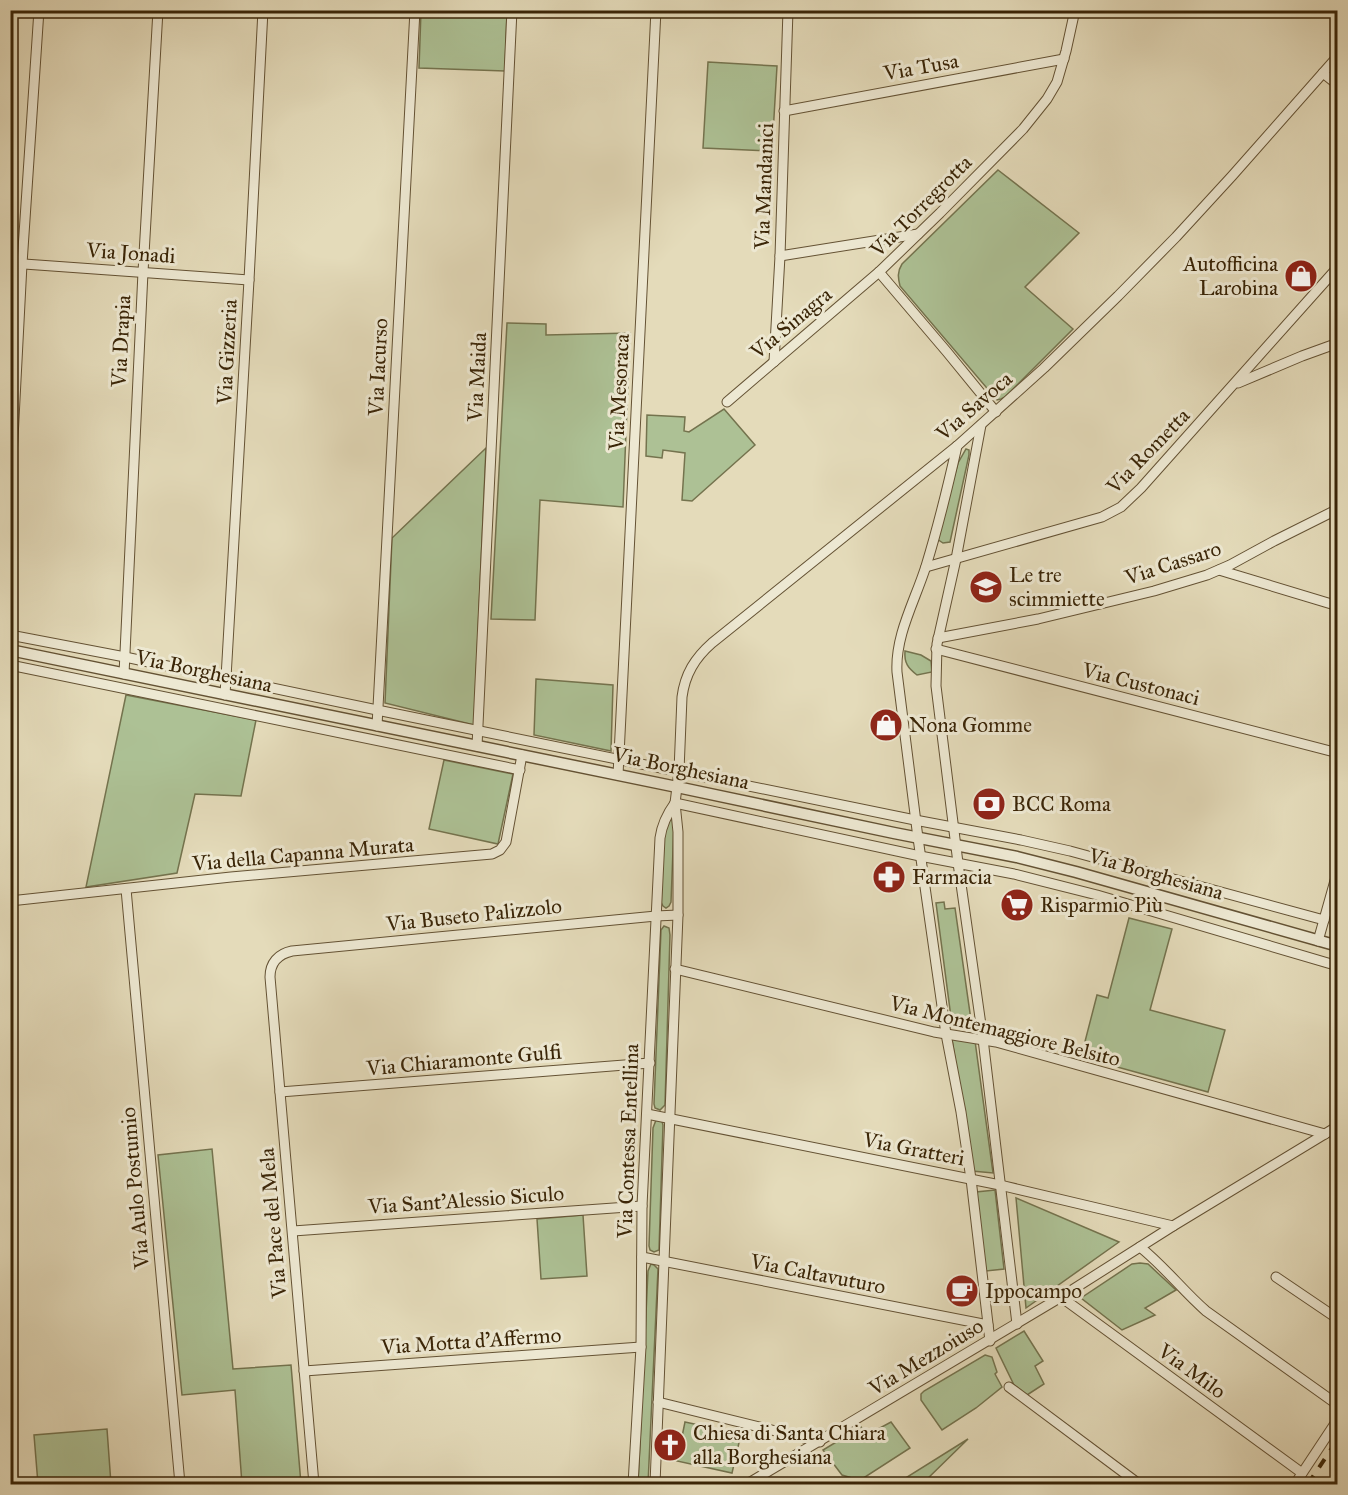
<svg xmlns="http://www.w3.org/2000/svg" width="1348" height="1495" font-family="'IM FELL Great Primer',serif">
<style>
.green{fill:#adc195;stroke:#74734e;stroke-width:1.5}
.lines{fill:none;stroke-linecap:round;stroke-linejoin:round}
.minor-casing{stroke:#645234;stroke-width:11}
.tertiary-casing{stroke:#645234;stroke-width:13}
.minor{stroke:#ede8d2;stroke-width:9}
.tertiary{stroke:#ede8d2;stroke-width:10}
.rail{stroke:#3a2507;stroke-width:4;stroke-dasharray:10 10;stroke-linecap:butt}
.labels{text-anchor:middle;stroke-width:6;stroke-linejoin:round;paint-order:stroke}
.street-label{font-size:21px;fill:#3a2507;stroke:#ede8d2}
.poi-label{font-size:21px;fill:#3a2507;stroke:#ede8d2;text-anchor:start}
</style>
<rect width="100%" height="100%" fill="#e4dbba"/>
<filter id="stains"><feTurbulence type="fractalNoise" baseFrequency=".00333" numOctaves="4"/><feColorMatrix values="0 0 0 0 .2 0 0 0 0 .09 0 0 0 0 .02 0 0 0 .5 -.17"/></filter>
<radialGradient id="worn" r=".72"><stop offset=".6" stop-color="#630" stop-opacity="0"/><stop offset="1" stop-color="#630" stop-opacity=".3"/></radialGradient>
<g class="green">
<path d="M421,11H507L505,71L419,68Z"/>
<path d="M708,62L777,66L772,151L703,148Z"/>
<path d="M998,170L1079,233L1025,287L1073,329L1005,397L1001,399L997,400L900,286C898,278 897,272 902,264Z"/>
<path d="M507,323L546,324V335L630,333L623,507L540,500L535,620L491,619Z"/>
<path d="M724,409L755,445L692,501L682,500L685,453L663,450L662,458L646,456L647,415L685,417L684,431L689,432Z"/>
<path d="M486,448L474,725L385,703L392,538Z"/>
<path d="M966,449L969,450V455L950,542L943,543L937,539L958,463Z"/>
<path d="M905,651L921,655L931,661L932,672L917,675C908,668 904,663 905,651Z"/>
<path d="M536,679L613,685L611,751L534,735Z"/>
<path d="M126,695L256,720L241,796L195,794L177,873L86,887Z"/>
<path d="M444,760L513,774L498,844L429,829Z"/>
<path d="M670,819L673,820L674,824L671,902L669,906L666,908L663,906L661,902L664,825Z"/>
<path d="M944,902L945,909L955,908L972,1027L952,1025L936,903Z"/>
<path d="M1129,918L1172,929L1150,1010L1225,1030L1208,1092L1081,1057L1097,995L1108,998Z"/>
<path d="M664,926L669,928L670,935L665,1105L660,1110L655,1108L654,1104L661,930Z"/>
<path d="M952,1039L975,1041L993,1173L972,1171Z"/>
<path d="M656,1120L662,1121L663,1125L659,1250L654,1252L650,1250L649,1246L653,1128Z"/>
<path d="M212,1149L233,1369L291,1365L301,1484H242L235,1390L182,1395L158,1155Z"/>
<path d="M995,1190L1004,1269L986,1271L976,1192Z"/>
<path d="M1016,1198L1119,1242L1026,1308Z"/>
<path d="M583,1215L587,1276L541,1279L537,1219Z"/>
<path d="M1140,1263L1148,1264L1176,1290L1145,1308L1155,1315L1122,1330L1081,1298L1132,1264Z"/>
<path d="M651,1264L654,1265L658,1269L648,1484H638L648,1271Z"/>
<path d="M1024,1331L1043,1361L1035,1366L1044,1384L1027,1395L1014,1385L996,1348Z"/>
<path d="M985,1355L992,1357L997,1372L995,1374L1002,1387L976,1408L942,1430L921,1400V1394L924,1391Z"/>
<path d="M685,1422L741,1434L732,1473L677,1461Z"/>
<path d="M891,1422L910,1448L862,1479L852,1478L842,1475L823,1450L861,1427L867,1435Z"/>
<path d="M107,1429L111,1484H38L34,1435Z"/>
<path d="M968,1439L922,1484H904L899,1482Z"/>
</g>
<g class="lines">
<g class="minor-casing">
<g id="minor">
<path d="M1323,73L1338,85"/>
<path d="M784,111L1064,59"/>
<path d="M780,256L918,234"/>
<path d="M10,263L249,280"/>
<path d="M879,272L947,352L996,412"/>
<path d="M774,362L780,256L788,10"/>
<path d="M1238,383L1302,356L1338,343"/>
<path d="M727,402L879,272L940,213L1023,129L1047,99L1057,82L1066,51L1075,10"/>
<path d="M981,425L956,559L937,644L936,686L958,863L983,1039L1017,1324"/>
<path d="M957,446C948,486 938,527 926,566C915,601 895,635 897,672L918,838L946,1034L961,1112L971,1179L990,1341"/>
<path d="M10,496L22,264L39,10"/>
<path d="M926,567L1102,517L1121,507L1141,488L1338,267"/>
<path d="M1219,570L1338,606"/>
<path d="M10,635L125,657L377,710L915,820L1021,840L1070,851L1324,920"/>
<path d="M938,638L1038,619L1154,591L1207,575L1230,565L1274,541L1338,509"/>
<path d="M936,649L1338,753"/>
<path d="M10,665L520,770"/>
<path d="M124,674L143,272L158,10"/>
<path d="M225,695L249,280L263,10"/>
<path d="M377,726L415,10"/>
<path d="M477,746L512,10"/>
<path d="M618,775L656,10"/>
<path d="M675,803L920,856L1014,874L1097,895L1338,966"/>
<path d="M126,889L180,1484"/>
<path d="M10,901L231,877L492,854L500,850L506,842L522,755"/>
<path d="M1318,941L1338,870"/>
<path d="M675,969L934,1032L996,1042L1325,1134"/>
<path d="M280,1092L650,1063"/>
<path d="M647,1114L1000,1185L1173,1226"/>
<path d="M293,1231L642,1206"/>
<path d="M1140,1247C1164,1266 1183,1291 1206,1311L1338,1405"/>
<path d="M642,1257L988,1325"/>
<path d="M1276,1277L1338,1319"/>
<path d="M1061,1297L1302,1473"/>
<path d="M304,1371L641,1347"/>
<path d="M1009,1387L1139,1484"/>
<path d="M658,1402L820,1442"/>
<path d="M314,1484L270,977C270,963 278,954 292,951L656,916L678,915"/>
<path d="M633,1484L641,1347L642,1206L660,838C662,824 667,814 675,803"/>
<path d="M655,1484L678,915V832L675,803L679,771L682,697C685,674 695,658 712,643L957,446L1044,368L1118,296L1176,237L1232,176L1338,56"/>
<path d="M747,1484L1061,1297L1173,1226L1338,1126"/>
<path d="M1295,1484L1338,1419"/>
</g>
</g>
<g class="tertiary-casing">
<path id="tertiary" d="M10,650L677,787L894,833L1017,857L1076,872L1338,946"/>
</g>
<use href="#minor" class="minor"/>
<use href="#tertiary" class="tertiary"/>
<path class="rail" d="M1308,1484L1338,1439"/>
</g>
<defs>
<g id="shop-disc" transform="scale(1.725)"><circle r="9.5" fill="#8f2418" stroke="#ede8d2"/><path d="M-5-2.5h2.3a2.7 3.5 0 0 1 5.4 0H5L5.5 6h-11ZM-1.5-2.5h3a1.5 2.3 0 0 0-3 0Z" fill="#fff"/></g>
<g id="school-disc" transform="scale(1.725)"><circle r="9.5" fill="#8f2418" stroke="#ede8d2"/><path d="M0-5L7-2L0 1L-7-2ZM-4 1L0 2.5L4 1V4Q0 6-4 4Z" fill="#fff"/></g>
<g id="bank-disc" transform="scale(1.725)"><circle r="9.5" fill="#8f2418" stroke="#ede8d2"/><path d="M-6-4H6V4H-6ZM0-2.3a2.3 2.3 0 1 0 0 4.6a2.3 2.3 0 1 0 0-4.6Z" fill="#fff"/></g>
<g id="pharmacy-disc" transform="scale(1.725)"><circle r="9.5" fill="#8f2418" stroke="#ede8d2"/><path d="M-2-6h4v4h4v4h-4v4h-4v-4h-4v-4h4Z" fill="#fff"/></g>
<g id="supermarket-disc" transform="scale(1.725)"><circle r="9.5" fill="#8f2418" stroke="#ede8d2"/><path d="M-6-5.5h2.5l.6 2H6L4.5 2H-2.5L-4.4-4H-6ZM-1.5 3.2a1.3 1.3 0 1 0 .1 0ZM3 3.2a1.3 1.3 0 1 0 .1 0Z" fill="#fff"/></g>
<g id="cafe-disc" transform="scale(1.725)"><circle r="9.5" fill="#8f2418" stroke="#ede8d2"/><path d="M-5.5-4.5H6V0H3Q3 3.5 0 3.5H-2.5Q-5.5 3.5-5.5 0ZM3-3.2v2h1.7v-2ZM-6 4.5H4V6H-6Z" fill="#fff"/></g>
<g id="church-disc" transform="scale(1.725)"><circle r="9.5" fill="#8f2418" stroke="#ede8d2"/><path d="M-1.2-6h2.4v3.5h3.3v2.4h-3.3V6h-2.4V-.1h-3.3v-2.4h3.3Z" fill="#fff"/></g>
</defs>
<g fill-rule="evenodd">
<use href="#shop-disc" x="1301" y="276"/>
<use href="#school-disc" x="986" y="587"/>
<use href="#shop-disc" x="886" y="725"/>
<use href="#bank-disc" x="989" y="804"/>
<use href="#pharmacy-disc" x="889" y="877"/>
<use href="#supermarket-disc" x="1017" y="905"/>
<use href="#cafe-disc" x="962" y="1291"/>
<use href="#church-disc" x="670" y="1445"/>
</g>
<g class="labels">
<g class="street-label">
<text transform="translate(921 67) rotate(-10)" y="7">Via Tusa</text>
<text transform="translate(764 186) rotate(-88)" y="7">Via Mandanici</text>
<text transform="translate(921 206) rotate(-45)" y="7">Via Torregrotta</text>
<text transform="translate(131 253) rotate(4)" y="7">Via Jonadi</text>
<text transform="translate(791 323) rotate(-40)" y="7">Via Sinagra</text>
<text transform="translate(121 341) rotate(-87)" y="7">Via Drapia</text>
<text transform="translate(227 352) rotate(-87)" y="7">Via Gizzeria</text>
<text transform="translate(378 367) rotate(-87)" y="7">Via Iacurso</text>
<text transform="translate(477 377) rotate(-87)" y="7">Via Maida</text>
<text transform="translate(619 392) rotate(-87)" y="7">Via Mesoraca</text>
<text transform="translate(974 406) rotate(-41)" y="7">Via Savoca</text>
<text transform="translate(1148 451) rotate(-46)" y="7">Via Rometta</text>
<text transform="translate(1173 563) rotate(-18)" y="7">Via Cassaro</text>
<text transform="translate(204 671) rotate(12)" y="7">Via Borghesiana</text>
<text transform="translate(1141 684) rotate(14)" y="7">Via Custonaci</text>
<text transform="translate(681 768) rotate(12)" y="7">Via Borghesiana</text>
<text transform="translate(303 854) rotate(-5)" y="7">Via della Capanna Murata</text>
<text transform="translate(1156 874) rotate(16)" y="7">Via Borghesiana</text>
<text transform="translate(474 915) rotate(-6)" y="7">Via Buseto Palizzolo</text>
<text transform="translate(1005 1031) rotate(14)" y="7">Via Montemaggiore Belsito</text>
<text transform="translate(464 1060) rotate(-5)" y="7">Via Chiaramonte Gulfi</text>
<text transform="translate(628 1141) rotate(-88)" y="7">Via Contessa Entellina</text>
<text transform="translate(914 1149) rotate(11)" y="7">Via Gratteri</text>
<text transform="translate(135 1188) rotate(-95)" y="7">Via Aulo Postumio</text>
<text transform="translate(466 1200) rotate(-4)" y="7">Via Sant'Alessio Siculo</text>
<text transform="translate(273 1223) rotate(-95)" y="7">Via Pace del Mela</text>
<text transform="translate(818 1274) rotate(11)" y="7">Via Caltavuturo</text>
<text transform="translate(471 1341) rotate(-4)" y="7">Via Motta d'Affermo</text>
<text transform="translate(926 1357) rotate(-31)" y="7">Via Mezzoiuso</text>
<text transform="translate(1192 1371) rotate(36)" y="7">Via Milo</text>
</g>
<g class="poi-label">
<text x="1278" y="271" text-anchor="end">Autofficina<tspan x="1278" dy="24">Larobina</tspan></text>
<text x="1009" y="582">Le tre<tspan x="1009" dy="24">scimmiette</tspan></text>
<text x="909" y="732">Nona Gomme</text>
<text x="1012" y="811">BCC Roma</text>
<text x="912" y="884">Farmacia</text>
<text x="1040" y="912">Risparmio Più</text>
<text x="985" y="1298">Ippocampo</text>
<text x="693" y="1440">Chiesa di Santa Chiara<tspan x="693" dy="24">alla Borghesiana</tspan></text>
</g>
</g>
<rect width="1348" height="1495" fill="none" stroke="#e4dbba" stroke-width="36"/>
<rect x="12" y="12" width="1324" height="1471" fill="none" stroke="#3a2507" stroke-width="3"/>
<rect x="18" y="18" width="1312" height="1459" fill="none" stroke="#3a2507" stroke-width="1.5"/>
<rect width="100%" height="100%" filter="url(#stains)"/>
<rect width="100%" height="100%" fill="url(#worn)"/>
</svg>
